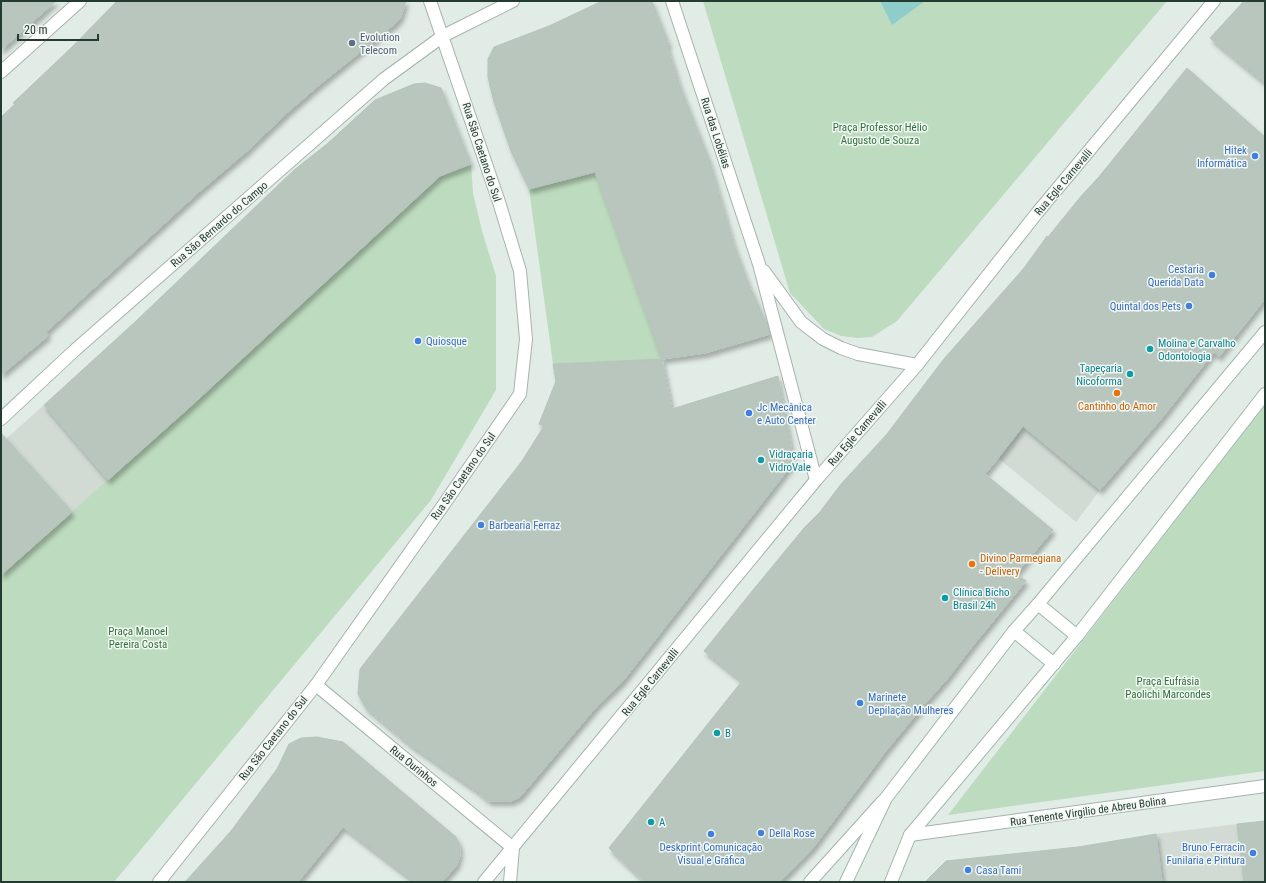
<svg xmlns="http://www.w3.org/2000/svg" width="1266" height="883" font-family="'Roboto Condensed',sans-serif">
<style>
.built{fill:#d1dbd4}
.green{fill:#bddbbe}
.water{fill:#8ecdc9}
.building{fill:#b8c6be;stroke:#b5c5bb;filter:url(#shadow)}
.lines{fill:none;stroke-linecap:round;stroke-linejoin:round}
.minor-casing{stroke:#a5b3ac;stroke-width:14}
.tertiary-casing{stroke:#a5b3ac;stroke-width:14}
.secondary-casing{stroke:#a1b7ab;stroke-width:14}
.minor{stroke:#fff;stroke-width:12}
.tertiary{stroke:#fff;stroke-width:12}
.secondary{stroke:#fff;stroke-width:12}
.service-dot{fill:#5c6f8a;stroke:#f3f8f4;stroke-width:1.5}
.shop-dot{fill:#3f7fe0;stroke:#f3f8f4;stroke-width:1.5}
.culture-dot{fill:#0f9aa8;stroke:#f3f8f4;stroke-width:1.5}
.food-dot{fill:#e8710a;stroke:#f3f8f4;stroke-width:1.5}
.labels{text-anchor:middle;stroke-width:3;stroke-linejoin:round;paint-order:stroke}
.service-label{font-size:11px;fill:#4e5e75;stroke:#f3f8f4;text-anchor:start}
.park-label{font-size:11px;fill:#30703b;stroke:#f3f8f4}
.street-label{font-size:11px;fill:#233b30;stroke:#f3f8f4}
.shop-label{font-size:11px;fill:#366cbe;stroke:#f3f8f4;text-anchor:start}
.culture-label{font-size:11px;fill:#0d838f;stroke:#f3f8f4;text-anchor:start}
.food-label{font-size:11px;fill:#c56008;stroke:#f3f8f4}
</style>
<defs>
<filter id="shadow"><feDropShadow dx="2.5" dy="4.5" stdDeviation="2" flood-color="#0004"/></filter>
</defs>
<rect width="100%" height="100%" fill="#e2ece6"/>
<g class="built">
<path d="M44,405L108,480L72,512L6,439Z"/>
<path d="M1022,425L1100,490L1076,522L998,458Z"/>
<path d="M1237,824L1244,882H1162L1156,834Z"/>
</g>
<g class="green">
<path d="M703,1H1167L897,321L872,337L857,338L841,336L824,329L790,293Z"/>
<path d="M701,140L710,162L603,194L662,359L553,364L529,189Z"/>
<path d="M471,164L473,193L482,231L496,276V390L431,500L114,882H1V575L169,425L440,176Z"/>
<path d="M1265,405V771L948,815Z"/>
</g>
<path class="water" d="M880,1H925L892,25Z"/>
<g class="building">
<path d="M1,1H56L1,50Z"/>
<path d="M117,1H406L401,17L396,23L318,86L288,112L246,152L200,191L46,332L49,335L1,375V117L15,104L13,103L72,47Z"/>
<path d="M602,1H652L669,45H667L680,86L710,162L734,245L749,285L768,326L770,334L705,353L662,359L672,409L778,376L794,462L623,681L597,706L520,797L511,801H489L477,791L412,746L366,708L358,694L360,669L522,461L544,426L539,424L556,381L553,364L662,359L595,172L529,189L511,151L494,102L488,77V59L494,47L549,26Z"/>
<path d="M1244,1H1265V83L1210,38Z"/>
<path d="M1187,68L1265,137V299L1219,357L1214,352L1162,418L1100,490L1023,426L996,461L985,474L1053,530L1016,574L1026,581L971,648L948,678L924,705L886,751L813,848L780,882H645L609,848L742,681L704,651L753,590L804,528L820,512L841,484L887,434L943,360L1024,268L1047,236L1048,237L1082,195L1098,178Z"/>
<path d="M425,83L441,88L471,164L440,176L191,406L108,480L44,405L135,322L294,170L327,144L375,100L414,84Z"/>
<path d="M1,433L72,512L1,575Z"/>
<path d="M317,737L343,742L456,837L460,845V855L457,865L442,882H415L343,827L298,882H185L231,831L277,769L289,744L301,738Z"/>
<path d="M1265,821V882H1244L1237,824Z"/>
<path d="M1156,834L1162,882H925L946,861L1078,847Z"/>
</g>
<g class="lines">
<g class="minor-casing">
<g id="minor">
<path d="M672,1L759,264L816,480"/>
<path d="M1,72L80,1"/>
<path d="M764,271L801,322L823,339L841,348L858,354L917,365"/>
<path d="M1,419L75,350L384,79L443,36L513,1"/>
<path d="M316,685L513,848L510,882"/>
<path d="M910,835L1265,786"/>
<path d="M484,882L816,480L917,365L1037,213L1214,1"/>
<path d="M810,882L883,801"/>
</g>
</g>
<g class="tertiary-casing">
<path id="tertiary" d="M159,882L316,685L442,507L520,394L526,339L520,271L499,202L430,1"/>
</g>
<g class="secondary-casing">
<g id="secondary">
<path d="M1038,604L1077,636"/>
<path d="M1014,631L1054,664"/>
<path d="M846,882L886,798L1014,631L1038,604L1265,332"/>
<path d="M891,882L910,835L1077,636L1265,394"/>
</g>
</g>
<use href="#minor" class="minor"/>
<use href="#tertiary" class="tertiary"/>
<use href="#secondary" class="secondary"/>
</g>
<circle class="service-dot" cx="352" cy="43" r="4"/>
<g class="shop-dot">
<circle cx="1255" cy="156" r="4"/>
<circle cx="1212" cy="275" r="4"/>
<circle cx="1189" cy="306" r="4"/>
<circle cx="418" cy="341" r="4"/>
<circle cx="749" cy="413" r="4"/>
<circle cx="481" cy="525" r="4"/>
<circle cx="860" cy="703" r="4"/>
<circle cx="761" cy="833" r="4"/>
<circle cx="711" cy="834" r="4"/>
<circle cx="1253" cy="853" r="4"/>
<circle cx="968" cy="870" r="4"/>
</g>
<g class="culture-dot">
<circle cx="1150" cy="349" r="4"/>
<circle cx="1130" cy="374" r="4"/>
<circle cx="761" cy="460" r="4"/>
<circle cx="945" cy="598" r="4"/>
<circle cx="717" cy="733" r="4"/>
<circle cx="651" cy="822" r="4"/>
</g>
<g class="food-dot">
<circle cx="1117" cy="393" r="4"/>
<circle cx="972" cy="564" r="4"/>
</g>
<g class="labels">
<g class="service-label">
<text x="360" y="41">Evolution<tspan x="360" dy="13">Telecom</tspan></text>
</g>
<g class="park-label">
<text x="880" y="131">Praça Professor Hélio<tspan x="880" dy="13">Augusto de Souza</tspan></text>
<text x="138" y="635">Praça Manoel<tspan x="138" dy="13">Pereira Costa</tspan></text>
<text x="1168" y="685">Praça Eufrásia<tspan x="1168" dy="13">Paolichi Marcondes</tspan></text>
</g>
<g class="street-label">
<text transform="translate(716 133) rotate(72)" y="4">Rua das Lobélias</text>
<text transform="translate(482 152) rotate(72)" y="4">Rua São Caetano do Sul</text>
<text transform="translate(1063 182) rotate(-50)" y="4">Rua Egle Carnevalli</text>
<text transform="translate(219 224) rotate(-41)" y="4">Rua São Bernardo do Campo</text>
<text transform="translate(857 433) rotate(-49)" y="4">Rua Egle Carnevalli</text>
<text transform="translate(463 476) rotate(-55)" y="4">Rua São Caetano do Sul</text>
<text transform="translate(650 682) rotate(-51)" y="4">Rua Egle Carnevalli</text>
<text transform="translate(273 738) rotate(-52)" y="4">Rua São Caetano do Sul</text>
<text transform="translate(414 766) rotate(39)" y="4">Rua Ourinhos</text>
<text transform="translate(1088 811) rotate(-8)" y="4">Rua Tenente Virgilio de Abreu Bolina</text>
</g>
<g class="shop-label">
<text x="1247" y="154" text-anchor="end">Hitek<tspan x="1247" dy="13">Informática</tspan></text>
<text x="1204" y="273" text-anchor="end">Cestaria<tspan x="1204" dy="13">Querida Data</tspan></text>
<text x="1181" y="310" text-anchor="end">Quintal dos Pets</text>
<text x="426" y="345">Quiosque</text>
<text x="757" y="411">Jc Mecânica<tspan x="757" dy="13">e Auto Center</tspan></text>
<text x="489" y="529">Barbearia Ferraz</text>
<text x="868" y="701">Marinete<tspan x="868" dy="13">Depilação Mulheres</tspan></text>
<text x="769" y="837">Della Rose</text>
<text x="711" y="851" text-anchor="middle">Deskprint Comunicação<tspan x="711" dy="13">Visual e Gráfica</tspan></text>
<text x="1245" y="851" text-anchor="end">Bruno Ferracin<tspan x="1245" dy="13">Funilaria e Pintura</tspan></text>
<text x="976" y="874">Casa Tami</text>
</g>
<g class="culture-label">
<text x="1158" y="347">Molina e Carvalho<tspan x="1158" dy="13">Odontologia</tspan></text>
<text x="1122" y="372" text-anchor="end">Tapeçaria<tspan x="1122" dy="13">Nicoforma</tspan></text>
<text x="769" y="458">Vidraçaria<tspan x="769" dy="13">VidroVale</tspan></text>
<text x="953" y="596">Clínica Bicho<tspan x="953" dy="13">Brasil 24h</tspan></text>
<text x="725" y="737">B</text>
<text x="659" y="826">A</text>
</g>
<g class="food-label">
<text x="1117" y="410">Cantinho do Amor</text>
<text x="980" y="562" text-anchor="start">Divino Parmegiana<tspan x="980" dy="13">- Delivery</tspan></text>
</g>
</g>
<rect width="1266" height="883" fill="none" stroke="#233b30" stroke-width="4"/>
<path d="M18 34v6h80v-6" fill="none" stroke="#233b30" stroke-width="2"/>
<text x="24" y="34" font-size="12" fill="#233b30" stroke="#f3f8f4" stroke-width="3" paint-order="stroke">20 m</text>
</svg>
